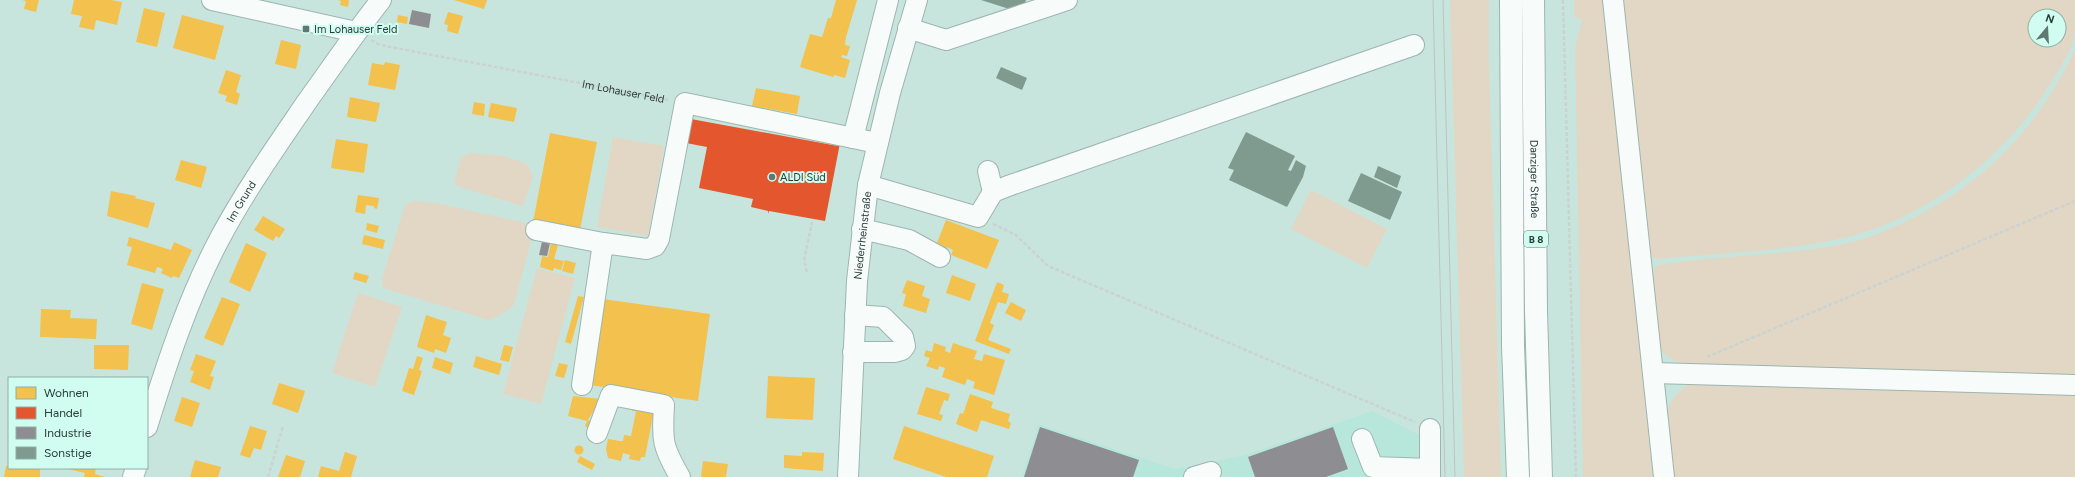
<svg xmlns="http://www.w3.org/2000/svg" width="2075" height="477" font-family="Figtree,sans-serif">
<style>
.built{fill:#b6e7da}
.green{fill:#e1d7c4;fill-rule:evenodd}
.homes{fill:#f2c14e}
.shops{fill:#e4572e}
.industry{fill:#8d8d92}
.building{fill:#7f9a8f}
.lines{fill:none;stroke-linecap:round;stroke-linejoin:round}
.minor-casing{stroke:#9db5ae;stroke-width:22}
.major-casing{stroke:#9db5ae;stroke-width:24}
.path{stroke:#cbd3d1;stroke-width:2.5;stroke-dasharray:4 2;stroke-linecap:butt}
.minor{stroke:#f7fbfa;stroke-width:20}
.major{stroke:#f7fbfa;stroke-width:22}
.tram{stroke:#bcc4c2;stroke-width:1}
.poi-dot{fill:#5f7872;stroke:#d1fdf1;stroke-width:1.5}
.labels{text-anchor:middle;stroke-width:4;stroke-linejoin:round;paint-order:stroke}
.shield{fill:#d1fdf1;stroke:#5a7770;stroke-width:1}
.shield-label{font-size:10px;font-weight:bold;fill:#273d38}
.poi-label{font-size:11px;fill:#273d38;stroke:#d1fdf1;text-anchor:start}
.street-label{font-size:11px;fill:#273d38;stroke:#d1fdf1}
</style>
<rect width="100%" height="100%" fill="#c8e5dd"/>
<path class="built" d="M1372,411L1421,436V477H1022L1039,424L1175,469L1246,455Z"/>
<g class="green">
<path d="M1450,0H1489V61L1501,477H1464Z"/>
<path d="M1574,0H1605L1658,477H1583L1575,49L1582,19L1574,17Z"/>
<path d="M1622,0H2075C2075,12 2075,28 2074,39C2070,51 2063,63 2056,74C2013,151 1931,218 1843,238C1784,252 1718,253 1657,259L1651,256L1647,250ZM2035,16H2059V40H2035Z"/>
<path d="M2075,50V376L1685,364C1677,362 1670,360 1664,353C1651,338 1653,297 1651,278L1654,269L1658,265C1720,255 1783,256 1844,244C1869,239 1893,228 1915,217C1989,179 2039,125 2075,50Z"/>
<path d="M613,137L664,146L648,236L597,227Z"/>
<path d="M471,153L504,156L524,163L529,167L533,177L523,206L456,186L455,180L461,157Z"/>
<path d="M1311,190L1387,229L1367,268L1291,229Z"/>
<path d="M415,201L436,203L526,223L529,226L532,237L514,305L499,316L489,320L383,288L382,279L405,205Z"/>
<path d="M537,268L575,278L541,404L503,394Z"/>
<path d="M358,293L402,307L375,387L332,373Z"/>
<path d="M1690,384L2075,392V477H1671C1667,441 1653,405 1690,384Z"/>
</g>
<g class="homes">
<path d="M39,0L36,12L24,9L26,1L22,0Z"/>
<path d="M74,0H111L122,2L117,25L96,20L94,30L79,27L82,16L71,14Z"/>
<path d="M338,0H349L348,7L340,5L341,1Z"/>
<path d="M454,0H487L484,9Z"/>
<path d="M836,0H857L846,37L845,45L850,46L847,56L842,55L841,57L850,60L845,78L834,75L833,77L800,67L810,34L822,37L828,18H831Z"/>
<path d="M144,8L165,13L157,47L136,42Z"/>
<path d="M448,12L463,16L458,34L447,31L448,25L444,24Z"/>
<path d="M182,15L224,26L215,60L173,48Z"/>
<path d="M398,15L408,17L407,24L397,22Z"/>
<path d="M281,40L301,45L296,69L275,64Z"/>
<path d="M385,62L400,65L395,90L368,85L372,63L384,65Z"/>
<path d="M226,70L241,75L236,92L240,94L237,105L225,101L227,96L218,93Z"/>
<path d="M756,88L800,96L797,114L752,106Z"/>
<path d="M350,97L380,103L376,122L347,117Z"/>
<path d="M474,102L485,104L484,116L472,114Z"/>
<path d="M491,103L517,108L514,122L488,117Z"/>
<path d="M550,133L597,142L580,230L533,222Z"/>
<path d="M336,139L368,144L364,173L331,168Z"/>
<path d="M181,160L207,167L201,188L175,180Z"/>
<path d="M111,191L136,196L135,198L155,203L148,228L107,216Z"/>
<path d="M358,195L379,198L377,209L374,208V206L366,205L365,214L355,212Z"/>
<path d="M263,216L285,229L279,238L276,236L273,241L254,230Z"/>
<path d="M946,220L999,240L987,269L951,255L953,250L947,247L946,250L942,249L943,246L937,243Z"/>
<path d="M367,223L379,226L377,233L366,230Z"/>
<path d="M364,235L385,240L383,249L362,244Z"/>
<path d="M129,237L171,250L174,242L192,250L179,278L173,276L172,278L161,273L163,269L157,267L155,273L127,265L132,247L127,246Z"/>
<path d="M552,239L559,241L554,259L564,261L561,270L554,268L553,271L540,267L542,256L548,257Z"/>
<path d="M246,243L267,253L250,292L229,282Z"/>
<path d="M565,260L576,263L573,274L562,271Z"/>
<path d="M355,272L369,276L366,283L353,279Z"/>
<path d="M952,275L976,284L970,301L946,293Z"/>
<path d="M907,280L925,286L922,296L930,299L926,313L903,306L906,294L902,293Z"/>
<path d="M997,282L1004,285L1002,292L1009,294L1006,304L998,302L990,323L994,325L988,340L1011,349L1009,354L975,341Z"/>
<path d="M142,283L164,289L152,330L131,324Z"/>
<path d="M578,296L584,297L571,344L565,342Z"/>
<path d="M222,297L240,304L223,346L204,338Z"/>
<path d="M603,299L710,314L698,401L590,385Z"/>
<path d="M1011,302L1026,310L1021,321L1005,313Z"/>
<path d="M41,309L71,310L70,318L97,319L96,339L40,337Z"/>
<path d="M426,315L447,322L443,335L451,338L446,353L435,349L434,353L417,347Z"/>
<path d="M934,343L946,347L945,351L950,353L953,343L977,351L974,359L982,361L984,354L1005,360L994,395L973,388L975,382L967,379L965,385L942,377L945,368L939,366L938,370L926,366L930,358L924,356L926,350L932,352Z"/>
<path d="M94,345H129L128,370L94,369Z"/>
<path d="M504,345L513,347L509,362L500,360Z"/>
<path d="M196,354L216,361L210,376L214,377L210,390L190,382L194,371L190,370Z"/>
<path d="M417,356L423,358L419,370L422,371L414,395L402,391L409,368L413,369Z"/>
<path d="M476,356L502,364L499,375L473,367Z"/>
<path d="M435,357L453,363L450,374L432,368Z"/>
<path d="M559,363L568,365L564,378L555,376Z"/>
<path d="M768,376L815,378L813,420L766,418Z"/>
<path d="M279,383L305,391L298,413L272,404Z"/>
<path d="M926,387L950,394L948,401L944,400L940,411L939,414L943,415L941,421L917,414Z"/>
<path d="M970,394L993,402L991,408L1010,414L1008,421L1011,423L1009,429L981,420L977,432L956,424L960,413L963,414Z"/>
<path d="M573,396L601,399L588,420L593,423L590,429L585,426L587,421L568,416Z"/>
<path d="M182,397L200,403L192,427L174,421Z"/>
<path d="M633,406L654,411L645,457H641L640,461L629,459L630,455L623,453L621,461L608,458L606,449L608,439L620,441H623L624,435L631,436L636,411H632Z"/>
<path d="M250,426L267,431L261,450L254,448L250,458L240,455Z"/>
<path d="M904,426L994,456L987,477H946L893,459Z"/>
<circle cx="579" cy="450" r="4.5"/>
<path d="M345,452L357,456L351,477H318L321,466L339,471Z"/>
<path d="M802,452L824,453L823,471L784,468V455L802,456Z"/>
<path d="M286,455L305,461L300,477H278Z"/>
<path d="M580,456L595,464L592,470L577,462Z"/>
<path d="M195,460L221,467L218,477H190Z"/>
<path d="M703,461L728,464L726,477H701Z"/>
<path d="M6,466L24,469L40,468V477H4Z"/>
<path d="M64,468H96L95,474L105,477H84L85,473Z"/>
</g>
<path class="shops" d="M691,119L838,146L840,143L825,221L769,211L768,214V211L751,207L753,199L699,188L707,147L686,143Z"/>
<g class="industry">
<path d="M412,10L431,14L429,28L409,24Z"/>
<path d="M543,237L551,239L547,256L539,255Z"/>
<path d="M1040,427L1139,460L1133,477H1024Z"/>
<path d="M1333,427L1348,469L1326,477H1255L1248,457Z"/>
</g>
<g class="building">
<path d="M981,0H1026L1022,13Z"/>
<path d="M1001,67L1027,78L1022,90L996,78Z"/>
<path d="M1246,132L1295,156L1288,170L1291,171L1296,160L1306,166L1303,177L1287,207L1229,180L1234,170L1228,168Z"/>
<path d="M1378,166L1401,176L1397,188L1374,177Z"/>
<path d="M1361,173L1402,192L1390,220L1348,201Z"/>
</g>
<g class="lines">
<g class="minor-casing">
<g id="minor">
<path d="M212,0L356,32"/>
<path d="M1613,0L1664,477"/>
<path d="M908,28L946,40L1067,0"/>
<path d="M853,138L888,0"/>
<path d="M988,171L993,192"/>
<path d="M868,185L978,217L993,192L1008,186L1414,45"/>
<path d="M862,229L909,240L940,257"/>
<path d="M536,230L603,243"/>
<path d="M853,352H895L902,350L905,346L903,337L883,317L855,315"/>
<path d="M1653,373L2075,385"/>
<path d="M582,385L603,243L647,249L655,246L659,239L685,103L877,143"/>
<path id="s2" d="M147,427C167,363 188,298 220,238C245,191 276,147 306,103C331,68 355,33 381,0"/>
<path d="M597,433L611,395L664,405C662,441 662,446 680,477"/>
<path d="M1362,439L1373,467L1430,469"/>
<path d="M133,477L136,468"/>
<path id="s3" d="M848,477L857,281L868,185L890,93L917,0"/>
<path d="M1194,477L1211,472"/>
<path d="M1430,477V429"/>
</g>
</g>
<g class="major-casing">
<g id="major">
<path d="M1511,0L1513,346L1518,477"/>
<path id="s4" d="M1533,0L1536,311L1541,477"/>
</g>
</g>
<g class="path">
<path d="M1563,0L1576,477"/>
<path id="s1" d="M371,40L380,45L669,100"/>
<path d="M993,224L1016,235L1048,266L1415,422"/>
<path d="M807,272L804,261L812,222"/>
<path d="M1707,357L2075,201"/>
<path d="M268,477L283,426"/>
</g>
<use href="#minor" class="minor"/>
<use href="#major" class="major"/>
<g class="tram">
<path d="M1433,0L1445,477"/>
<path d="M1443,0L1455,477"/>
</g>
</g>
<g class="poi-dot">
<rect x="302" y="25" width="8" height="8" rx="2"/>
<circle cx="772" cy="177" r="4"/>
</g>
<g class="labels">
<rect class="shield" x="1524" y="231" width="24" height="16" rx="3"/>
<g class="shield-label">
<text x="1536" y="243">B 8</text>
</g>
<g class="poi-label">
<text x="314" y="33">Im Lohauser Feld</text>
<text x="780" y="181">ALDI Süd</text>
</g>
<g class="street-label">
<text dy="4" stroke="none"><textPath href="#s1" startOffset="258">Im Lohauser Feld</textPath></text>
<text dy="4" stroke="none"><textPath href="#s4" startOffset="179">Danziger Straße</textPath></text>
<text dy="4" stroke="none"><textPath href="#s2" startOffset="245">Im Grund</textPath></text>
<text dy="4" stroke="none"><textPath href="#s3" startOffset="242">Niederrheinstraße</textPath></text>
</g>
</g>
<rect x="8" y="377" width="140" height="92" fill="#d1fdf1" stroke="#8db0a7"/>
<rect x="16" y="387" width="20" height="12" fill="#f2c14e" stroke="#8db0a7"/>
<text x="44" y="397" font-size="12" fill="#273d38">Wohnen</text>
<rect x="16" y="407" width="20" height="12" fill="#e4572e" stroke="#8db0a7"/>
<text x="44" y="417" font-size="12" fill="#273d38">Handel</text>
<rect x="16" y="427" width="20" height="12" fill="#8d8d92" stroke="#8db0a7"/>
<text x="44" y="437" font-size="12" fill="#273d38">Industrie</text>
<rect x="16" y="447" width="20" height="12" fill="#7f9a8f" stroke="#8db0a7"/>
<text x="44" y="457" font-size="12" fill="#273d38">Sonstige</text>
<g transform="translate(2047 28) rotate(18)"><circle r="19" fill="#d1fdf1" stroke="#8db0a7"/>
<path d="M0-3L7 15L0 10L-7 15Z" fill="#5f7872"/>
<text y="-6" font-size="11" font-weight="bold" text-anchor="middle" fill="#273d38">N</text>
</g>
</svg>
